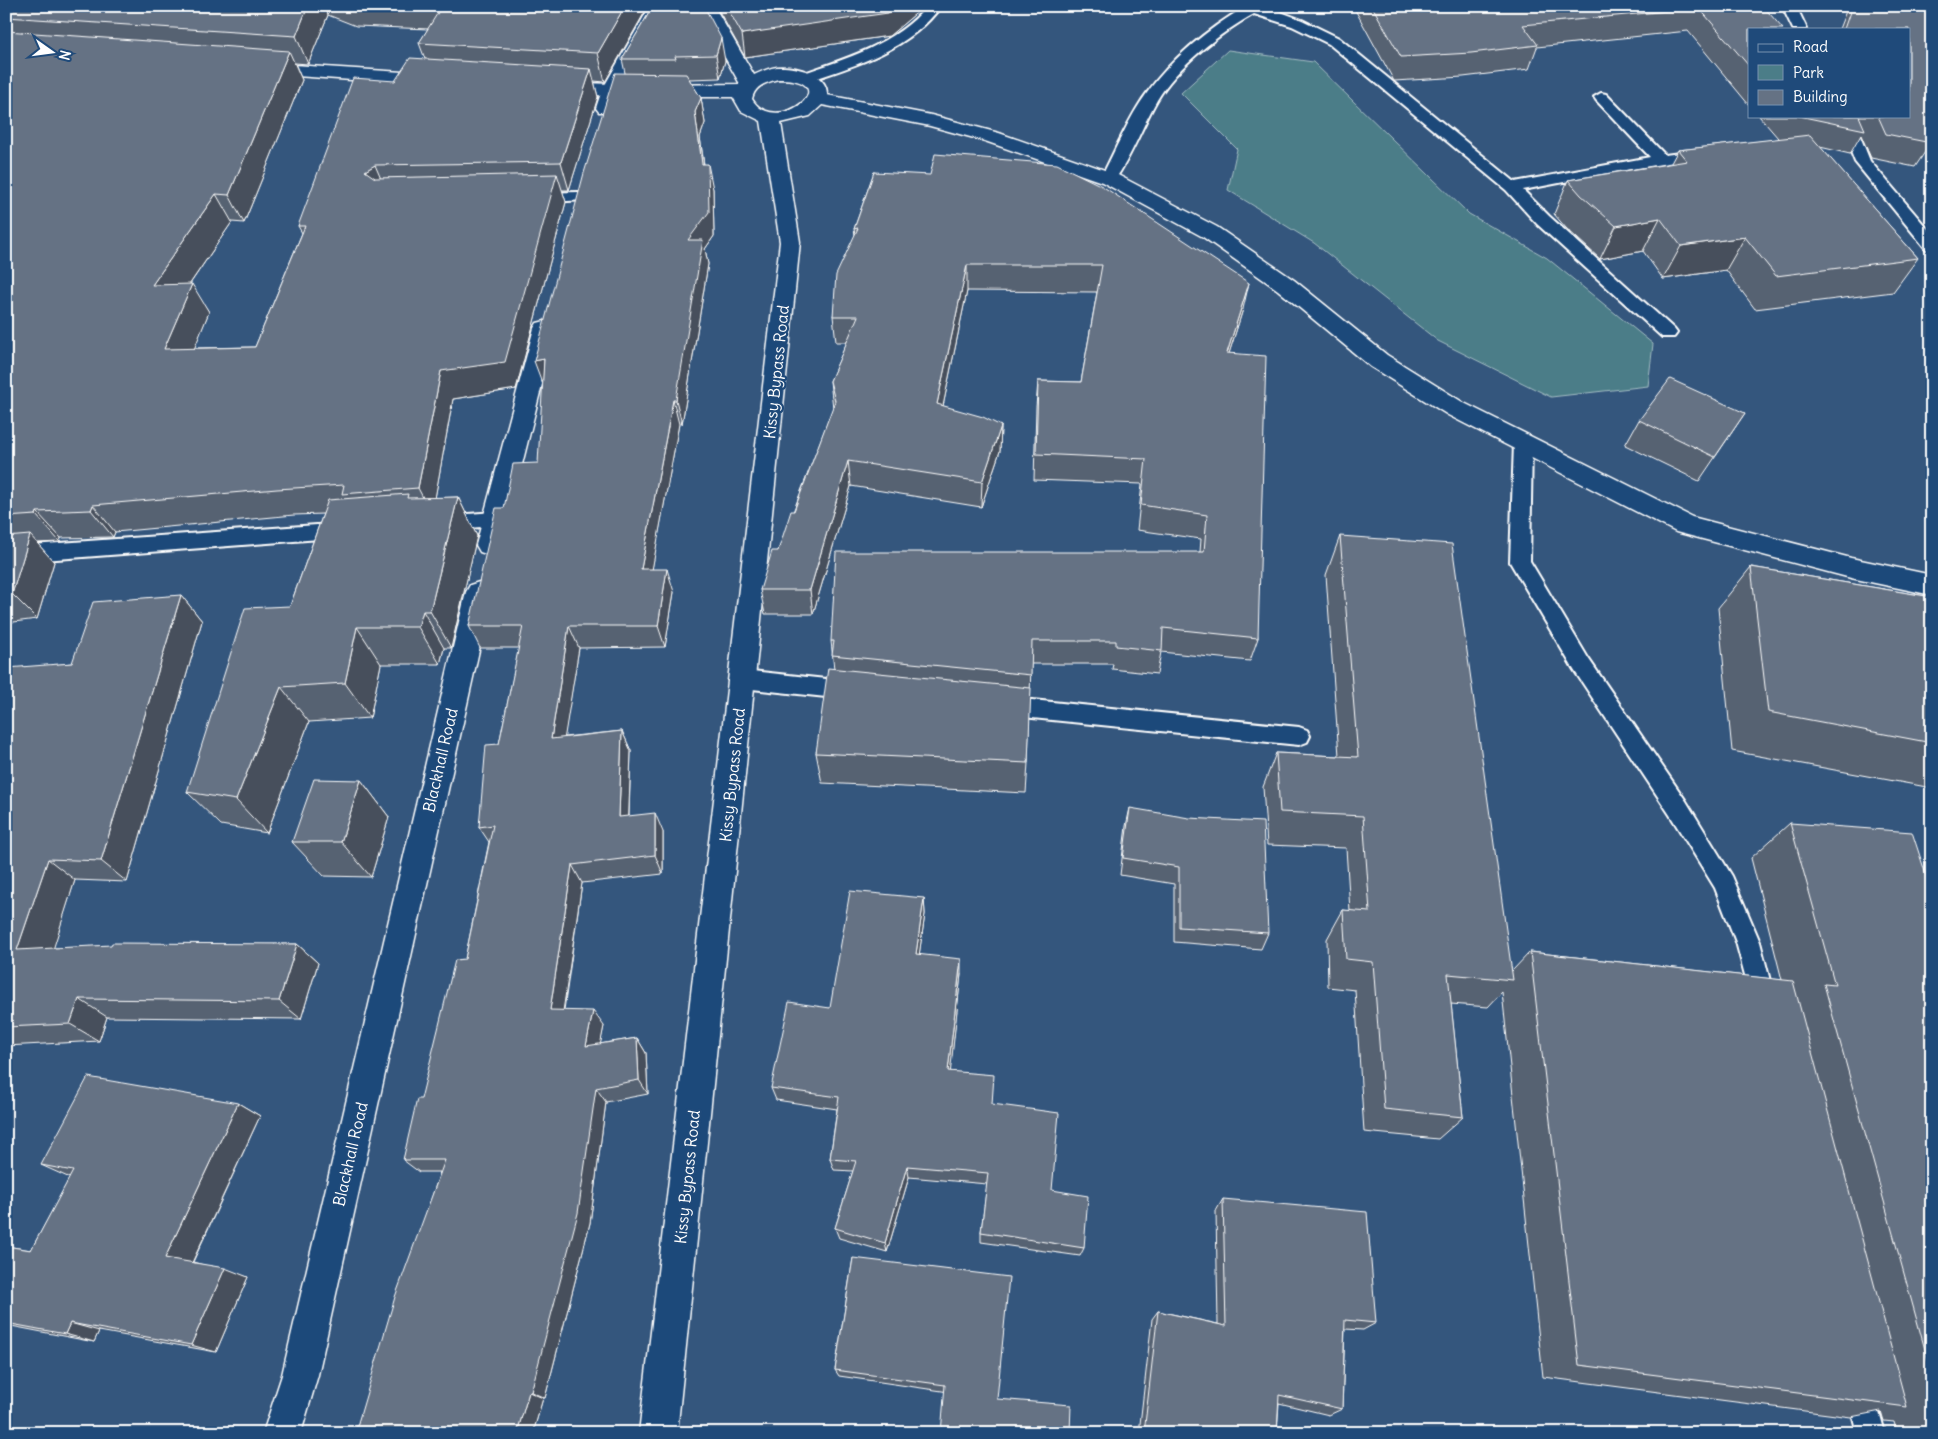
<svg xmlns="http://www.w3.org/2000/svg" width="1938" height="1439" font-family="Delius,sans-serif">
<style>
.green{fill:#4b7d88;stroke:#a5bec4}
.lines{fill:none;stroke-linecap:round;stroke-linejoin:round}
.lane-casing{stroke:#fff;stroke-width:4}
.street-casing{stroke:#fff;stroke-width:3}
.secondary-casing{stroke:#fff;stroke-width:3}
.lane{fill:#1f4a7a;fill-rule:evenodd}
.street{fill:#1f4a7a;fill-rule:evenodd}
.secondary{fill:#1f4a7a;fill-rule:evenodd}
.wall{fill:#576272;stroke:#fff;fill-rule:evenodd}
.shaded-wall{fill:#47505c;stroke:#fff}
.building{fill:#657284;stroke:#fff}
.labels{text-anchor:middle;stroke-width:4.5;stroke-linejoin:round;paint-order:stroke}
.street-label{font-size:16px;fill:#fff;stroke:#1f4a7a}
</style>
<rect width="100%" height="100%" fill="#34567d"/>
<filter id="ink" filterUnits="userSpaceOnUse"><feTurbulence type="fractalNoise" baseFrequency=".02" numOctaves="2"/><feDisplacementMap in="SourceGraphic" scale="10" xChannelSelector="R" yChannelSelector="G"/><feConvolveMatrix kernelMatrix="1 2 1 2 8 2 1 2 1" color-interpolation-filters="sRGB"/></filter>
<g filter="url(#ink)">
<path class="green" d="M1228,50L1313,62L1469,214L1547,258L1653,344L1648,386L1551,397L1438,341L1314,243L1228,190L1237,149L1181,93Z"/>
<g class="lines">
<g class="lane-casing">
<g id="lane">
<path d="M927,6H941C911,48 858,65 811,80L806,81L799,77L801,74C845,59 897,44 927,6Z"/>
<path d="M1247,6H1265L1302,20L1339,38L1515,182L1650,157L1596,100L1594,97L1601,93L1606,94L1665,155L1702,150L1707,152L1710,155L1707,158L1702,160L1626,170L1523,190L1549,216L1674,329L1677,333L1674,337H1662L1537,224L1506,190L1329,44L1292,26L1254,14C1221,32 1177,66 1157,100C1142,126 1132,156 1114,181H1104L1101,178C1115,151 1129,117 1147,93C1173,57 1209,28 1247,6Z"/>
<path d="M1782,6H1796L1807,29H1793Z"/>
<path d="M1837,116H1852L1870,161L1932,234V250L1926,249L1855,162Z"/>
<path d="M579,192L587,197L585,200L534,203L526,198L534,193Z"/>
<path d="M1523,436L1529,438L1532,443L1530,561L1588,658L1686,801L1732,876L1760,942L1776,1004L1773,1012L1764,1016L1755,1012L1736,942L1715,888L1670,815L1574,670L1510,562L1514,443L1517,438Z"/>
<path d="M495,512L502,514L505,519L502,524L495,526L441,530L434,528L431,523L434,518L441,516Z"/>
<path d="M346,523L353,525L356,530L353,535L346,537L17,562L10,559L7,554L10,549L17,546Z"/>
<path d="M743,670L854,682L861,685L864,691L861,697L854,700L743,688L736,685L733,679L736,673Z"/>
<path d="M1002,697L1299,727L1307,730L1310,736L1307,742L1299,745L1002,715L995,712L991,706L995,700Z"/>
<path d="M1859,1371L1869,1375L1885,1433H1857L1845,1385L1849,1375Z"/>
</g>
</g>
<g class="street-casing">
<g id="street">
<path d="M262,63L434,74L441,76L443,80L441,84L434,86L255,73L253,69L255,65Z"/>
<path d="M559,82L611,84L618,86L620,90L618,94L611,96L552,92L550,88L552,84Z"/>
</g>
</g>
<g class="secondary-casing">
<g id="secondary">
<path d="M650,6H668L620,90L613,112H599L596,108L602,90Z"/>
<path d="M696,6H714L754,75C761,72 769,68 777,67C794,66 828,72 827,95L931,115L999,133L1116,174L1217,227L1294,280L1387,355L1464,403L1692,517L1851,558L1932,575V595L1851,578L1676,532L1448,415L1371,367L1278,290L1203,237L1102,182L985,141L930,126L822,105L810,116L781,123L800,242L677,1433H639L780,242L761,121L741,111L733,97H660L653,95L651,91L653,87L660,85L740,84ZM778,79C849,79 776,139 752,99C755,85 766,83 778,79Z"/>
<path d="M545,321L553,323L556,328L502,545L498,552L489,555L480,552L476,545L534,328L537,323Z"/>
<path d="M479,582L488,585L492,592L318,1375L301,1433H263L282,1375L466,592L470,585Z"/>
</g>
</g>
<use href="#lane" class="lane"/>
<use href="#street" class="street"/>
<use href="#secondary" class="secondary"/>
</g>
<g class="wall">
<path d="M6,6H645L646,10L605,82L594,81L598,97L569,190H562L566,202L516,389L453,399L435,498L458,497L477,536L451,648H444L440,664H381L370,718L309,722L267,833L221,825L187,792L290,606L323,514L294,515L115,532L113,537L61,538L60,542L37,543L54,562L37,619L6,623ZM328,15L356,26L428,29L419,43L425,59L395,81L298,226L302,233L255,347L194,348L209,312L190,284L232,222L244,223L302,80L295,63L308,64Z"/>
<path d="M653,6L725,61L720,78L689,79L701,98L705,123L700,137L704,164L713,189L714,236L705,249L708,264L682,424H679L652,569L674,592L665,647L579,648L564,737L622,731L631,751L629,816L663,832V874L582,883L564,1010L604,1026L600,1044L637,1038L646,1053L648,1094L606,1102L590,1223L545,1398H543L533,1433H355L440,1172H419L403,1160L465,959L489,842L479,827L499,744L519,648H480L469,626L504,508L538,463L625,73L622,59Z"/>
<path d="M716,6H921V9L889,36L745,57Z"/>
<path d="M1353,6H1763L1749,29V105L1688,31L1537,47L1529,69L1463,77L1394,81Z"/>
<path d="M1848,6H1932L1930,113L1931,143L1915,167L1871,158L1861,135L1850,154L1820,147L1918,258L1893,292L1755,309L1726,270L1663,279L1643,251L1600,259L1566,228L1554,214L1568,180L1671,163L1678,150L1780,139L1778,138L1759,116H1909V29H1839Z"/>
<path d="M874,172L1243,309L1229,353L1258,638L1250,661L1161,652L1157,674L1112,669L1113,664H1031L1028,763L1026,793L822,783L816,753L834,669L831,641L1200,552L1201,539L1137,530L1142,484L1034,480L1036,407L1038,381L1081,382L1097,292L967,291L943,406L1001,426L1000,451L981,507L851,486L813,614H765L760,590L778,551L833,408L830,381L847,342H836L833,316L855,235L854,229Z"/>
<path d="M1745,413L1699,481L1625,445L1639,420Z"/>
<path d="M1340,536L1512,971L1530,952L1782,980L1751,858L1790,823L1932,893V1433H1897L1894,1422L1884,1421L1881,1411L1851,1417L1543,1377L1502,992L1488,1007L1451,1004L1463,1117L1438,1139L1364,1132L1355,990L1328,987L1327,939L1343,910L1350,911L1346,848L1267,845L1263,787L1276,753L1339,756L1326,575Z"/>
<path d="M1751,567L1932,597V788L1732,751L1718,608Z"/>
<path d="M181,595L202,621L127,882L75,880L53,948L297,944L318,963L301,1019L107,1017L99,1041L6,1046V670L72,663Z"/>
<path d="M361,780L389,817L371,877L324,876L292,842Z"/>
<path d="M1130,808L1268,933L1261,949L1174,942V884L1120,875L1126,826Z"/>
<path d="M924,898L925,914L919,955L961,974L950,1071L992,1104L1052,1190L1084,1248L1080,1256L981,1242V1232L987,1184L909,1177L887,1252L839,1238L835,1228L853,1171L834,1170L830,1159L837,1109L776,1100L771,1088L830,1008Z"/>
<path d="M238,1103L260,1116L193,1262L248,1277L216,1352L99,1331L94,1342L6,1325V1246L31,1250L70,1178L41,1165Z"/>
<path d="M1223,1199L1376,1323L1363,1330L1345,1329L1342,1409L1329,1415L1279,1403L1277,1433H1139L1152,1319L1158,1311L1218,1324L1216,1211Z"/>
<path d="M853,1258L997,1399L839,1376L835,1370Z"/>
</g>
<g class="shaded-wall">
<path d="M308,6H324L328,15L308,64L296,36Z"/>
<path d="M625,6H645L646,10L605,82L598,53Z"/>
<path d="M896,6H921V9L889,36L745,57L742,34Z"/>
<path d="M721,38L725,61L720,78L716,55Z"/>
<path d="M289,51L302,80L244,223L229,195Z"/>
<path d="M591,69L598,97L569,190L561,162Z"/>
<path d="M701,98L705,123L700,137L707,189L702,164L695,112Z"/>
<path d="M708,164L713,189L714,236L705,249L708,264L682,424L676,400L688,240Z"/>
<path d="M375,165L387,193L365,171Z"/>
<path d="M557,174L566,202L516,389L453,399L432,515L418,488L441,371Z"/>
<path d="M216,194L232,222L170,313L152,285Z"/>
<path d="M1660,218L1643,251L1600,259L1616,226Z"/>
<path d="M1745,237L1726,270L1663,279L1681,246Z"/>
<path d="M967,265V291L938,430L937,404Z"/>
<path d="M1249,283L1243,309L1221,379L1227,353Z"/>
<path d="M192,284L209,312L183,377L164,349Z"/>
<path d="M544,359L543,385L534,361Z"/>
<path d="M673,400L679,424L648,592L641,569Z"/>
<path d="M1001,426L1000,451L981,507L982,482Z"/>
<path d="M848,461L851,486L813,614L810,590Z"/>
<path d="M458,497L477,536L451,648L430,611Z"/>
<path d="M93,505L115,532L113,537L91,510Z"/>
<path d="M37,512L61,538L60,542L36,515Z"/>
<path d="M30,535L54,562L37,619L12,594Z"/>
<path d="M667,569L674,592L665,647L658,626Z"/>
<path d="M181,595L202,621L127,882L101,861Z"/>
<path d="M423,611L444,648L440,664L418,627Z"/>
<path d="M569,626L579,648L561,759L551,739Z"/>
<path d="M357,627L381,664L370,718L345,683Z"/>
<path d="M281,687L309,722L267,833L236,800Z"/>
<path d="M622,731L631,751L628,836L619,817Z"/>
<path d="M361,780L389,817L371,877L341,842Z"/>
<path d="M655,813L663,832V874L655,855Z"/>
<path d="M48,859L75,880L47,969L17,950Z"/>
<path d="M572,865L582,883L561,1025L550,1010Z"/>
<path d="M924,898L925,914L917,970L916,954Z"/>
<path d="M297,944L318,963L301,1019L279,1001Z"/>
<path d="M961,959V974L949,1084L948,1071Z"/>
<path d="M79,999L107,1017L99,1041L70,1024Z"/>
<path d="M593,1011L604,1026L597,1061L586,1046Z"/>
<path d="M637,1038L646,1053L648,1094L639,1080Z"/>
<path d="M596,1088L606,1102L590,1223L545,1398L531,1392Z"/>
<path d="M238,1103L260,1116L190,1267L165,1258Z"/>
<path d="M907,1166L909,1177L887,1252L885,1243Z"/>
<path d="M225,1268L248,1277L216,1352L191,1345Z"/>
<path d="M70,1323L99,1331L94,1342L65,1334Z"/>
<path d="M529,1392L543,1398L533,1433H517Z"/>
</g>
<g class="building">
<path d="M6,6H308L296,36L6,17Z"/>
<path d="M442,6H625L598,53L419,43Z"/>
<path d="M653,6H704L721,38L716,55L675,56L676,59H622Z"/>
<path d="M726,6H896L888,13L742,34Z"/>
<path d="M1372,6H1763L1783,29H1749V66L1699,8L1523,25L1538,45L1471,53L1401,57Z"/>
<path d="M1852,6H1932V104L1930,113L1931,143L1886,134L1878,116H1909V29H1844Z"/>
<path d="M6,31L289,51L229,195L216,194L152,285L192,284L164,349L255,347L305,226H298L353,78L395,81L410,58L591,69L561,162L375,165L365,171L375,178L557,174L505,362L441,371L418,488L342,494L344,485L277,489L93,505L91,510L37,512L36,515L6,517Z"/>
<path d="M615,73L686,74L701,98L695,112L702,164H708L709,212L688,240H703L676,400H673L641,569H667L658,626H569L551,739L622,731L619,817L655,813V855L572,865L550,1010L593,1011L586,1046L637,1038L639,1080L596,1088L578,1213L531,1392H529L517,1433H355L395,1297L445,1160H403L417,1099H421L455,960L465,959L493,825L479,827L486,745L499,744L523,626H469L496,508H504L513,464L538,463L544,359L534,361L584,173Z"/>
<path d="M1799,116H1859L1865,130Z"/>
<path d="M1810,135L1918,258L1776,276L1745,237L1681,246L1660,218L1616,226L1581,195L1568,180L1687,161L1678,150Z"/>
<path d="M935,154L1057,164L1102,186L1249,283L1227,353L1266,356L1258,638L1163,628L1162,651L1116,646V641H1032L1031,675L832,655L834,641H831L836,552H1204L1207,515L1141,505L1146,459L1036,454L1038,381L1081,382L1102,265H967L937,404L983,417L1001,426L982,482L848,461L810,590H760L772,551H778L791,511H794L835,401L830,381L858,316H833L836,275L858,228L854,229L874,172L930,175Z"/>
<path d="M1670,379L1745,413L1715,457L1639,420Z"/>
<path d="M408,494L407,498L458,497L430,611H423L418,627H357L345,683L281,687L236,800L187,792L245,608L290,606L328,500Z"/>
<path d="M30,535L12,594L6,595V537Z"/>
<path d="M1340,536L1452,544L1513,980L1448,974L1463,1117L1384,1109L1373,962L1346,959L1343,910L1370,912L1363,816L1280,812L1276,753L1358,757Z"/>
<path d="M1751,567L1932,597V743L1768,712Z"/>
<path d="M181,595L101,861L48,859L17,950L111,945L112,943L297,944L279,1001L79,999L70,1024L6,1027V670L7,668L72,663L93,602Z"/>
<path d="M828,668L1031,688L1028,763L816,753Z"/>
<path d="M314,779L361,780L341,842H292Z"/>
<path d="M1130,808L1189,818L1263,822L1268,933L1179,927V867L1123,858Z"/>
<path d="M1790,823L1912,832L1932,893V1375L1824,984L1835,985Z"/>
<path d="M850,891L924,898L916,954L961,959L948,1071L994,1075L992,1104L1059,1113L1052,1190L1088,1196L1084,1248L981,1232L988,1173L907,1166L885,1243L835,1228L856,1161L830,1159L839,1097L771,1088L789,1002L830,1008Z"/>
<path d="M1530,952L1793,981L1907,1407L1579,1365Z"/>
<path d="M88,1077L238,1103L165,1258L225,1268L191,1345L70,1323L65,1334L6,1323V1246L31,1250L73,1171L41,1165Z"/>
<path d="M1223,1199L1367,1212L1376,1323L1345,1320L1342,1409L1279,1395L1277,1433H1144L1158,1311L1226,1326Z"/>
<path d="M853,1258L1009,1277L997,1399L1071,1405L1070,1433H941L945,1385L835,1370Z"/>
</g>
</g>
<g class="labels">
<g class="street-label">
<text transform="translate(776 372) rotate(-84)" y="6">Kissy Bypass Road</text>
<text transform="translate(440 760) rotate(-77)" y="6">Blackhall Road</text>
<text transform="translate(732 775) rotate(-84)" y="6">Kissy Bypass Road</text>
<text transform="translate(350 1154) rotate(-77)" y="6">Blackhall Road</text>
<text transform="translate(687 1177) rotate(-84)" y="6">Kissy Bypass Road</text>
</g>
</g>
<rect width="1938" height="1439" fill="none" stroke="#1f4a7a" stroke-width="25"/>
<rect x="12" y="12" width="1913" height="1414" fill="none" stroke="#fff" stroke-width="2" filter="url(#ink)"/>
<rect x="1748" y="28" width="162" height="90" fill="#1f4a7a" stroke="#7992af"/>
<rect x="1758" y="44" width="25" height="8" fill="#1f4a7a" stroke="#7992af"/>
<text x="1793" y="52" font-size="15" fill="#ffffff">Road</text>
<rect x="1758" y="65" width="25" height="15" fill="#4b7d88" stroke="#7992af"/>
<text x="1793" y="78" font-size="15" fill="#ffffff">Park</text>
<rect x="1758" y="90" width="25" height="15" fill="#657284" stroke="#7992af"/>
<text x="1793" y="102" font-size="15" fill="#ffffff">Building</text>
<g transform="translate(52 52) rotate(104)" stroke="#1f4a7a" stroke-width="4" paint-order="stroke">
<path d="M0-4L9 19L0 12L-9 19Z" fill="#ffffff"/>
<text y="-8" font-size="14" font-weight="bold" text-anchor="middle" fill="#ffffff">N</text>
</g>
</svg>
